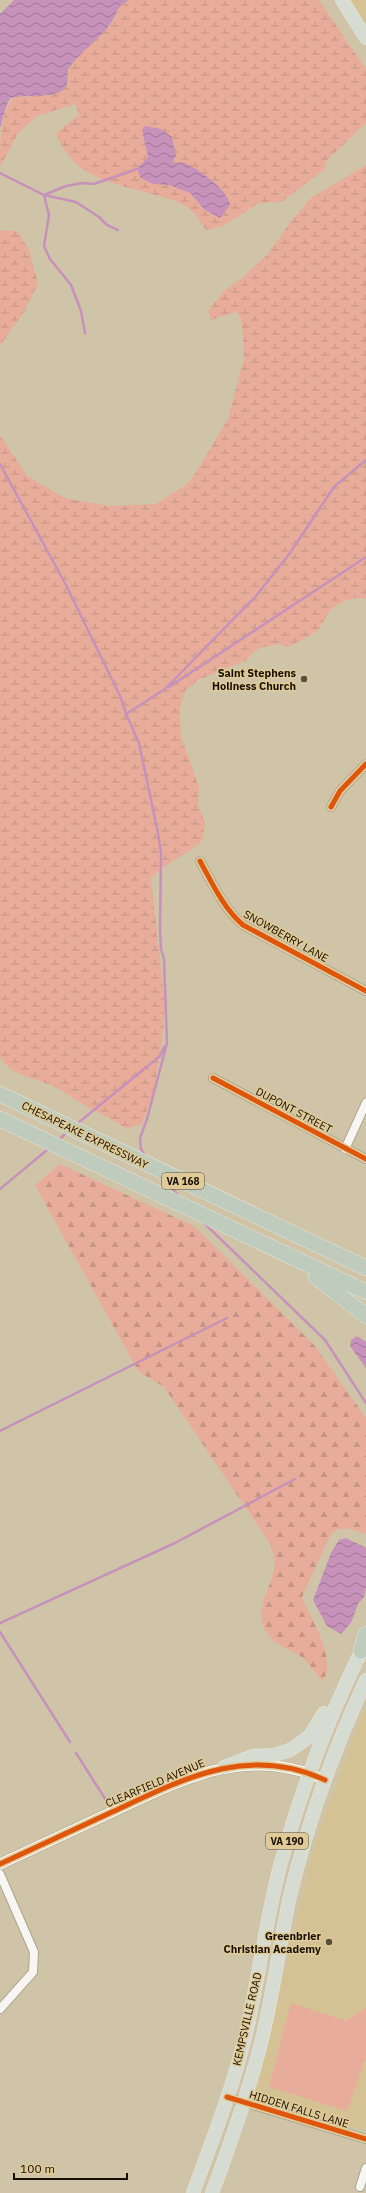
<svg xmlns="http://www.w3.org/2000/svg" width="366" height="2193" font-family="'IBM Plex Sans',sans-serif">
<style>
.built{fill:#d4c295}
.green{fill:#e8ad9a}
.forest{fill:url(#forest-firs)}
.wetland{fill:url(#wetland-marsh);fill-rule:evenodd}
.water{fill:url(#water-waves)}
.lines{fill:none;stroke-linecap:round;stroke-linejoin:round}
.stream{stroke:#c692ba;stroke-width:2.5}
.minor-casing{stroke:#aba38d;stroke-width:10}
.tertiary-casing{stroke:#aba38d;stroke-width:12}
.primary-casing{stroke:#e9e4d8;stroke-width:14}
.motorway-casing{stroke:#e9e4d8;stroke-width:16}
.minor{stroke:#f8f6f2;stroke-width:8}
.tertiary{stroke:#f8f6f2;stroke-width:11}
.primary{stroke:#d6dcd2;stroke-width:13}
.motorway{stroke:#bfcbbc;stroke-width:15}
.cycleway-casing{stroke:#e0ca97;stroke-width:8}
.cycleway{stroke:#de550b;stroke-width:5}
.poi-dot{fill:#574e3b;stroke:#e0ca97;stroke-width:1.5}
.labels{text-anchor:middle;stroke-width:3;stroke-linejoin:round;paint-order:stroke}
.shield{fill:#e0ca97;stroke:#53462d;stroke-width:1}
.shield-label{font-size:10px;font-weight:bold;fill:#160e00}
.poi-label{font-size:11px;font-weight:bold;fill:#160e00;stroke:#e0ca97;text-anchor:end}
.street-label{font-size:11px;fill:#160e00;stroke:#e0ca97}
</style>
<defs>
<pattern id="forest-firs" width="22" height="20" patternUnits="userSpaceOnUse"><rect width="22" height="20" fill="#e8ad9a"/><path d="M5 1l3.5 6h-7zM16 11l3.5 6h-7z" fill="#c69483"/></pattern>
<pattern id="wetland-marsh" width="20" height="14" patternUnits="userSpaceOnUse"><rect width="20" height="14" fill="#e8ad9a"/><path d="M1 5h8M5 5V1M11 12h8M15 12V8" fill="none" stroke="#c69483"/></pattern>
<pattern id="water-waves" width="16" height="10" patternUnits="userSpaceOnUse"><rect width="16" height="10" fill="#c692ba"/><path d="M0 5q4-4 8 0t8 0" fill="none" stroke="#a07695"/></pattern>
</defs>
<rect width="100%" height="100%" fill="#cfc4a8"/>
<g class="built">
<path d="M342,0H366V38Z"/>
<path d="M365,1706L366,1707V2130L261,2100L255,2093L270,2035L313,1849Z"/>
</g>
<path class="green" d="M291,2003L346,2021L366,2008V2057L347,2111L269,2087Z"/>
<path class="forest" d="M60,1164L194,1226L315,1346L366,1418V1534C353,1530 343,1524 331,1534L302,1597C310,1617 339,1662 322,1681C315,1672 307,1660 297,1654C286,1648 274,1645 267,1633C251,1609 274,1586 275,1563C275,1557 272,1550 271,1545L164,1387L138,1371L35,1185Z"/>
<g class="wetland">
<path d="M129,0H319L366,69V123L326,161L324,170L281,202L259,203L223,226L206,230C202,224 197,215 192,211C182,202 167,198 155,195C114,183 73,179 56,133L79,115L75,104L37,116L18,133L0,167C0,146 0,108 16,95L24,97L51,95L68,85C68,80 66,74 69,70C79,51 98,40 111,24C119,13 114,10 129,0ZM142,130L174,157L173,162L174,163H184L213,181L220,218L205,210L190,193L169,185L153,184L141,163L147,161L148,157Z"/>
<path d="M366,165V599C353,596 335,603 328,614C324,619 322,626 318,630C309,637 298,642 288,647L279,644L260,648L253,653L247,660L198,680L185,691L180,709L181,736L199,787L198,805L205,822L203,840C187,855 166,862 151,878L164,995V1027L154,1092L142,1124L127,1129C113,1119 99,1113 84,1105C74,1100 65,1092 55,1087C33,1076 15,1079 0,1057V435L27,476L65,498L109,506L156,504L190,482L228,419L244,358L242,325L240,316L236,312L211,320L208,311L225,290L241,279L268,254L289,224L311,198Z"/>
<path d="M0,230L17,231L29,249L38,284L24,312L0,346Z"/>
</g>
<g class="water">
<path d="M14,0H129C114,9 119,12 111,23C99,40 81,51 69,68C65,75 71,85 63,90C50,100 15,93 10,99C5,106 3,120 0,128V14Z"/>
<path d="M145,126L161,129L172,137L176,156L173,161L174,163C177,163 181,162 184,163C197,167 229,191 230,205L220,218L205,210L190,193L169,185L153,184L141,178L137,169L148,157L142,130Z"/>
<path d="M357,1336L366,1342V1368L350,1346L351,1340Z"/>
<path d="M346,1538L366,1548V1587L364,1597L358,1604L351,1623L341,1634L327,1626L313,1600L331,1553L339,1540Z"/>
</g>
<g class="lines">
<g class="stream">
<path d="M0,173L44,195L76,202L99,217L107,225L118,230"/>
<path d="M44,195L49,215L44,246L50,259L71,285L81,311L85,333"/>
<path d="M44,195L66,186L82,183L94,184L137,169"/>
<path d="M0,464L66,585L121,698L126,714L139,743L158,833L161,853L160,931L161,949L164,959L167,1043L147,1119L140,1138L141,1149L145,1156"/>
<path d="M169,687L366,557"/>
<path d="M165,689L256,596L290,553L334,487L366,460"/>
<path d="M126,714L165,689"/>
<path d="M78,1123L160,1056L164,1047"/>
<path d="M60,1139L65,1134"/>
<path d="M164,1180L179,1196"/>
<path d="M0,1189L47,1150"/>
<path d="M204,1223L325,1340L366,1403"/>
<path d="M0,1431L227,1318"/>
<path d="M0,1623L175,1543L295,1479"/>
<path d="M0,1632L70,1742"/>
<path d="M76,1753L111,1808"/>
</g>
<g class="minor-casing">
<g id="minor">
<path d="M331,807L340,791L366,764"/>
<path d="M200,861C212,883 224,909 243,925L366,991"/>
<path d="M213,1078L366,1159"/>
<path d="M345,1149L366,1103"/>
<path d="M0,1874L34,1952L33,1972L0,2009"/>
<path d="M227,2097L366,2139"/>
<path d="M360,2187L366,2168"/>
</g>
</g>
<g class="tertiary-casing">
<path id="tertiary" d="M0,1864C37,1847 75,1829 112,1812C183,1779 248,1744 325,1780"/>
</g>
<g class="primary-casing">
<g id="primary">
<path d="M342,0L366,38"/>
<path d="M224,1767L253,1756L274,1755L290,1750L309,1737L324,1713"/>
<path d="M193,2193C213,2139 234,2085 247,2029C259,1975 266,1920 280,1866C301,1789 330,1714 365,1643"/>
<path d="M212,2193C230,2145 247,2097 260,2047C273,1997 279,1946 290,1896C308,1821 334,1749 366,1680"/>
</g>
</g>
<g class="motorway-casing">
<g id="motorway">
<path d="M0,1094L366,1268"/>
<path d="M0,1119L366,1292"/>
<path d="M316,1277L366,1316"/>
<path d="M361,1651L366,1634"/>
</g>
</g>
<use href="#minor" class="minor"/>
<use href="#tertiary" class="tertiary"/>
<use href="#primary" class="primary"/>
<use href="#motorway" class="motorway"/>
<g class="cycleway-casing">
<g id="cycleway">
<path d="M331,807L340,791L366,764"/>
<path d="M200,861C212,883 224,909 243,925L366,991"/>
<path d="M213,1078L366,1159"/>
<path d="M0,1864C37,1847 75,1829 112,1812C183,1779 248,1744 325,1780"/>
<path d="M227,2097L366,2139"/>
</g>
</g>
<use href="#cycleway" class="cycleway"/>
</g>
<g class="poi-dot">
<circle cx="304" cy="679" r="4"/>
<circle cx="329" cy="1942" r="4"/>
</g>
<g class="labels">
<g class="shield">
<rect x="162" y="1173" width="42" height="16" rx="3"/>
<rect x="266" y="1833" width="42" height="16" rx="3"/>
</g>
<g class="shield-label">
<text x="183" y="1185">VA 168</text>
<text x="287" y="1845">VA 190</text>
</g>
<g class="poi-label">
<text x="296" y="677">Saint Stephens<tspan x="296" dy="13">Holiness Church</tspan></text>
<text x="321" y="1940">Greenbrier<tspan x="321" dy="13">Christian Academy</tspan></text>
</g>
<g class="street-label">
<text transform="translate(286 936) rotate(29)" y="4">SNOWBERRY LANE</text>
<text transform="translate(294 1110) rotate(28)" y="4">DUPONT STREET</text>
<text transform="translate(85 1135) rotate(26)" y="4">CHESAPEAKE EXPRESSWAY</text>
<text transform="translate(155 1783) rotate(-23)" y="4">CLEARFIELD AVENUE</text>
<text transform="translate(247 2019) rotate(-77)" y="4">KEMPSVILLE ROAD</text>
<text transform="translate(299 2109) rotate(17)" y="4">HIDDEN FALLS LANE</text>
</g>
</g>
<path d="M14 2173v6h113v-6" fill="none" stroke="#160e00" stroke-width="2"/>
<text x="20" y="2173" font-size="12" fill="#160e00" stroke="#e0ca97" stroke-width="3" paint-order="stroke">100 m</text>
</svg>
